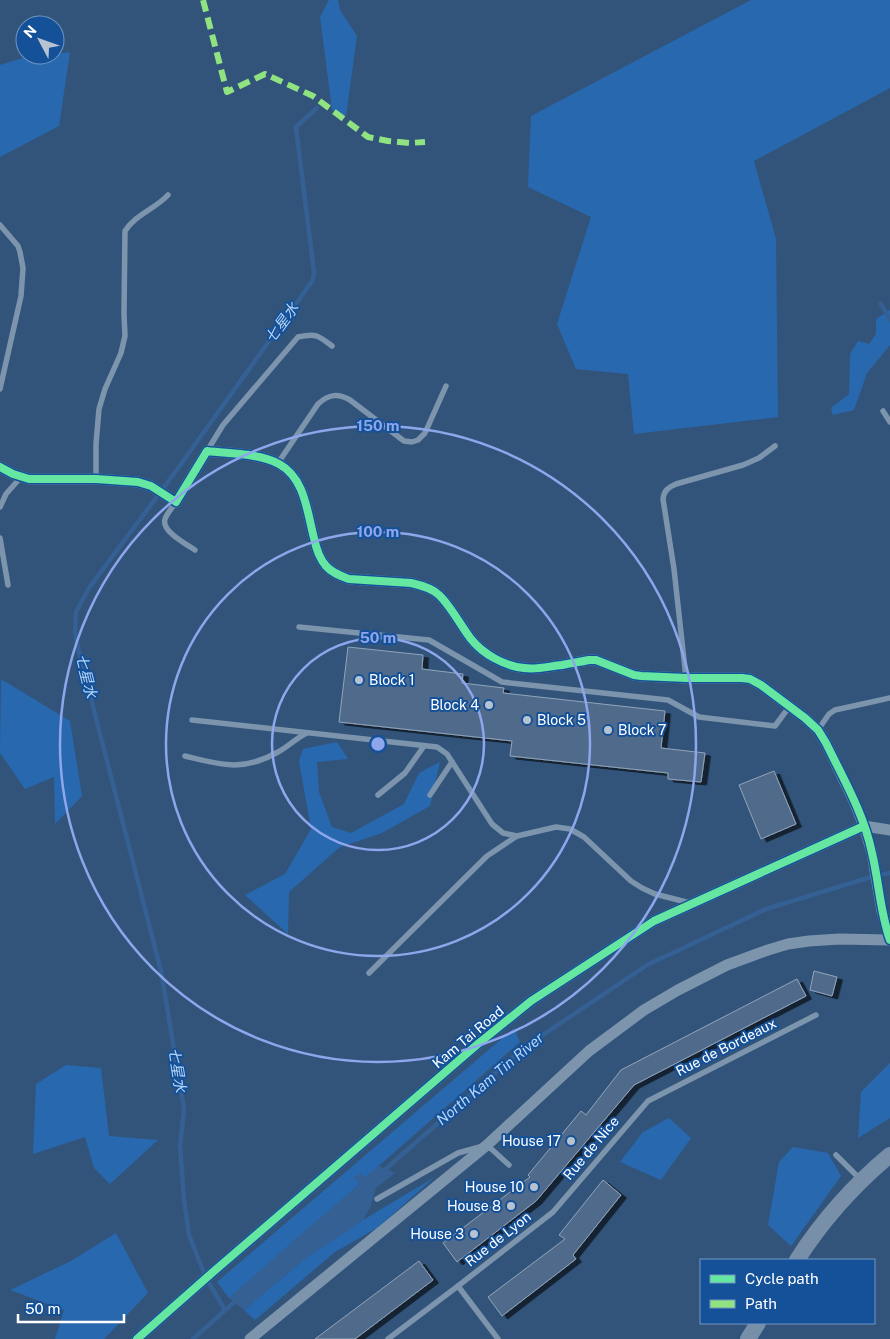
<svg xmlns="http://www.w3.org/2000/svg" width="890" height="1339" font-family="'Public Sans','Noto Sans TC',sans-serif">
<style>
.green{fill:#2868af}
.water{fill:#356093}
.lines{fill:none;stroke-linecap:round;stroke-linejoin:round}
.stream{stroke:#356093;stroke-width:4.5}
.building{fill:#506b8a;stroke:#91a4ba;filter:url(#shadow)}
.lane{stroke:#7d94ad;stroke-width:5.5}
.street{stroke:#7d94ad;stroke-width:11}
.secondary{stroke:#788fa9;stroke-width:16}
.quiet{stroke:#91e382;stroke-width:6;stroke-dasharray:12 6;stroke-linecap:butt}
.cycleway-casing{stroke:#145199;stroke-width:11}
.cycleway{stroke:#66e7a1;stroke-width:8}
.ring{fill:none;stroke:#8ea6ec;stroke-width:2.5}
.poi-dot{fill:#b7c3d1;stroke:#145199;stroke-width:2}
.labels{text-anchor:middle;stroke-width:4;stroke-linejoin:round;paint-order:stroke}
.poi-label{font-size:14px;fill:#fff;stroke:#145199;text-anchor:end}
.street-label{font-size:14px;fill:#fff;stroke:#145199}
.water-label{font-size:15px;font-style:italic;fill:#b4d5f9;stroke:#145199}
.centre{fill:#8ea6ec;stroke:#145199;stroke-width:2.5}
.ring-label{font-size:15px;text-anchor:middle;font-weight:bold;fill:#8ea6ec;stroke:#145199;stroke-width:4;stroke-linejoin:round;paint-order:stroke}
</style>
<defs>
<filter id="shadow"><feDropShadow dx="5.5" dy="3" stdDeviation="0" flood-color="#0009"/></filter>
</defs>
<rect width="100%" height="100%" fill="#32547b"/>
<g class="green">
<path d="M329,0H338L340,10L357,36L346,116L332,110L320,17Z"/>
<path d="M751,0H890V88L754,161L776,239L778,417L634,434L628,374L576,369L557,324L591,217L528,187L531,116Z"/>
<path d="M70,52L59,126L0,157V65L26,57L55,55V54Z"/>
<path d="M890,310V345L867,373L854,410L833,415L831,408L849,394L850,354L858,341L869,344L876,334V319Z"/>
<path d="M1,679L70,721L82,796L55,824L54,777L25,789L0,753Z"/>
<path d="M337,742L348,759L317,762L319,792L332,827L351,833L404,804L419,773L440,762L430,806L382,833L340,847L289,892L288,934L245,895L285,874L311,829L299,761L303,749Z"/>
<path d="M514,1028L520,1042L365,1178L361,1174L355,1178L360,1184L229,1298L217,1282Z"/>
<path d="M890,1063V1118L858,1138L861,1092Z"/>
<path d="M66,1065L101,1068L109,1136L158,1140L110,1184L94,1168L85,1137L33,1154L36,1084Z"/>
<path d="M669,1118L691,1138L661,1180L620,1162L643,1132Z"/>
<path d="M793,1147L828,1153L841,1176L791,1246L768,1225L779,1162Z"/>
<path d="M435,1177L377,1228L335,1252L255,1320L244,1310L307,1257L363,1220Z"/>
<path d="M116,1233L148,1293L104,1339H55L64,1310L10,1290L71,1261Z"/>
</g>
<path class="water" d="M379,1166L395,1173L376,1188L370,1208L363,1220L307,1257L244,1310L229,1298L307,1229L360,1184L354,1178L361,1173L365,1177Z"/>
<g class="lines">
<g class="stream">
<path d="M881,304L890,320"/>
<path d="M381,1173L525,1047L647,965L766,909L871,877L890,873"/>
<path d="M225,1310L206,1278L189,1235L184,1199L180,1146L184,1109L161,971L78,648L75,632L76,612L89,588L176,471L313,280L314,272L296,127L317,108"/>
<path d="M193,1339L239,1298"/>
</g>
</g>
<g class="building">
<path d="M348,647L423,655L422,669L463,674L462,683L504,688L503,693L665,711L661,748L705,753L701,782L668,779V773L510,756L512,741L339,722Z"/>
<path d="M774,771L796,824L761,839L739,785Z"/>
<path d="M814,971L837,977L832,996L810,990Z"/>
<path d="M797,979L806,996L634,1085L536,1201L457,1262L443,1243L530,1177L528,1175L581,1111L586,1115L621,1070Z"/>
<path d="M603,1180L621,1195L573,1255L576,1259L502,1316L488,1297L565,1239L559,1235Z"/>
<path d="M419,1261L433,1280L355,1339H315Z"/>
</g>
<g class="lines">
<g class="lane">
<path d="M0,225L18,246L20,252L23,268L21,296L0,389"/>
<path d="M883,411L890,422"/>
<path d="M207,451L223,425L298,337C316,333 318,335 332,346"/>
<path d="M278,463L318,404C329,394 338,393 350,400L404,441L412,442L418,440L425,433L446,386"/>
<path d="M96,479V444L99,409L105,389L121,353L125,336L124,314L125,231C136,214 155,209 168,195"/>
<path d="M176,502C173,507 167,513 165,519C161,531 186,544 195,550"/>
<path d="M0,507L6,494L21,477"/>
<path d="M0,538L8,585"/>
<path d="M299,627L429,640L502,682L668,700L699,717L775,726L789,707"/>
<path d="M686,678L674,569L663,499C664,490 669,487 676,484L743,465L759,458L775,446"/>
<path d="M192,720L437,747L447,754L492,824L503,833L517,836L556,827L570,829L584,837L631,881L642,888L655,894L690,903"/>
<path d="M818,730L829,714L835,710L890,698"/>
<path d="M185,756C222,765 243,772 278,752C288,747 296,738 307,733"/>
<path d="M378,795L405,773L424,746"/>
<path d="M430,795L452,762"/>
<path d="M369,973L487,856L517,836"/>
<path d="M836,1155L861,1180"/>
<path d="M377,1199L458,1153L487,1145L509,1165"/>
<path d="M458,1286L498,1339"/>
<path d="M388,1339L458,1286L553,1212L648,1101L816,1015"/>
</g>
<g class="street">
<path d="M0,467L13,474L29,479H96L138,482L151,486L176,502L207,451C229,454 259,453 279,464C305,478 307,512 314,538C316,548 319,558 326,566C332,573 341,576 349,579L411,583C420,585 432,588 439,595C450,605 461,626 471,639C483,654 504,666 524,668C537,670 550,666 562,665C571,663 580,662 589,660H596L634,675L641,676L686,678H742L750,679L761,685L805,718L818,730L826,743L854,801L864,826L872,853L882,911L890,940"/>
<path d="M864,826L890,830"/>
<path d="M137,1339L213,1272L479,1043L531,1001L654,921L864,826"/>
<path d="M250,1339L487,1145L589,1051L644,1010L678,990L727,965L768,950L788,944L809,941L839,939L890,940"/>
</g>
<g class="secondary">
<path d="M797,1260C822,1221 854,1185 890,1155"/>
<path d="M748,1339L758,1323"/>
</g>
<path class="quiet" d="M203,0L227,92L265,74L313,96L368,137L388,141L409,143L425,142"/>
<g class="cycleway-casing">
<g id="cycleway">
<path d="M0,467L13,474L29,479H96L138,482L151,486L176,502L207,451C229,454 259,453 279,464C305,478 307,512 314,538C316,548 319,558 326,566C332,573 341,576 349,579L411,583C420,585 432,588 439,595C450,605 461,626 471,639C483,654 504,666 524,668C537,670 550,666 562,665C571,663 580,662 589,660H596L634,675L641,676L686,678H742L750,679L761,685L805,718L818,730L826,743C843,778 864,814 872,853C879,882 880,912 890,940"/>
<path d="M137,1339L213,1272L479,1043L531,1001L654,921L864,826"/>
</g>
</g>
<use href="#cycleway" class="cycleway"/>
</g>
<g class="ring">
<circle cx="378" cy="744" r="106"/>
<circle cx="378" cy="744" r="212"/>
<circle cx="378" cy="744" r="318"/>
</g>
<g class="poi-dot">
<circle cx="359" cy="680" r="5"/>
<circle cx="489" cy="705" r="5"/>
<circle cx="527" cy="720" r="5"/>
<circle cx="608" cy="730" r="5"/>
<circle cx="571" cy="1141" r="5"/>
<circle cx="534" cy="1187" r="5"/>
<circle cx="511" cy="1206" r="5"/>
<circle cx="474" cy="1234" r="5"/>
</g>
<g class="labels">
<g class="poi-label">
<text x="369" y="685" text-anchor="start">Block 1</text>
<text x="479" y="710">Block 4</text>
<text x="537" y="725" text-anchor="start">Block 5</text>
<text x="618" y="735" text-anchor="start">Block 7</text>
<text x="561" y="1146">House 17</text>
<text x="524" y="1192">House 10</text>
<text x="501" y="1211">House 8</text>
<text x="464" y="1239">House 3</text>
</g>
<g class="street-label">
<text transform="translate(468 1037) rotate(-40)" y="5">Kam Tai Road</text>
<text transform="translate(726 1047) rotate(-27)" y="5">Rue de Bordeaux</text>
<text transform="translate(591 1148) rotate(-50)" y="5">Rue de Nice</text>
<text transform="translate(498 1239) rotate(-38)" y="5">Rue de Lyon</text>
</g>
<g class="water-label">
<text transform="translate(282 323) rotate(-54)" y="5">七星水</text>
<text transform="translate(86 676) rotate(76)" y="5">七星水</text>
<text transform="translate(177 1070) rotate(81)" y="5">七星水</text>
<text transform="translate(490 1079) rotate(-40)" y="5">North Kam Tin River</text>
</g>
</g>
<circle cx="378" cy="744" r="8" class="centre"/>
<g class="ring-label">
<text x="378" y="431">150 m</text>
<text x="378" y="537">100 m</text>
<text x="378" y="643">50 m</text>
</g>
<rect x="700" y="1259" width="175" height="65" fill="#145199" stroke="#7297c2"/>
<rect x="710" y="1275" width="25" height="8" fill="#66e7a1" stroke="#7297c2"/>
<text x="745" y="1284" font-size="15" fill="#ffffff">Cycle path</text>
<rect x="710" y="1300" width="25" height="8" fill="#91e382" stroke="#7297c2"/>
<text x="745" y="1309" font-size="15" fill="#ffffff">Path</text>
<g transform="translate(40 40) rotate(311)"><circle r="24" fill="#145199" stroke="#7297c2"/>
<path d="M0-4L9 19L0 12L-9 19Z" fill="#b7c3d1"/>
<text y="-8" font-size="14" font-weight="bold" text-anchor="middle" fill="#ffffff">N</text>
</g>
<path d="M18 1314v8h106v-8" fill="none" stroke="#ffffff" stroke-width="2.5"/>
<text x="25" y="1314" font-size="15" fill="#ffffff" stroke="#145199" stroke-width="4" paint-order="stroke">50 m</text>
</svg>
